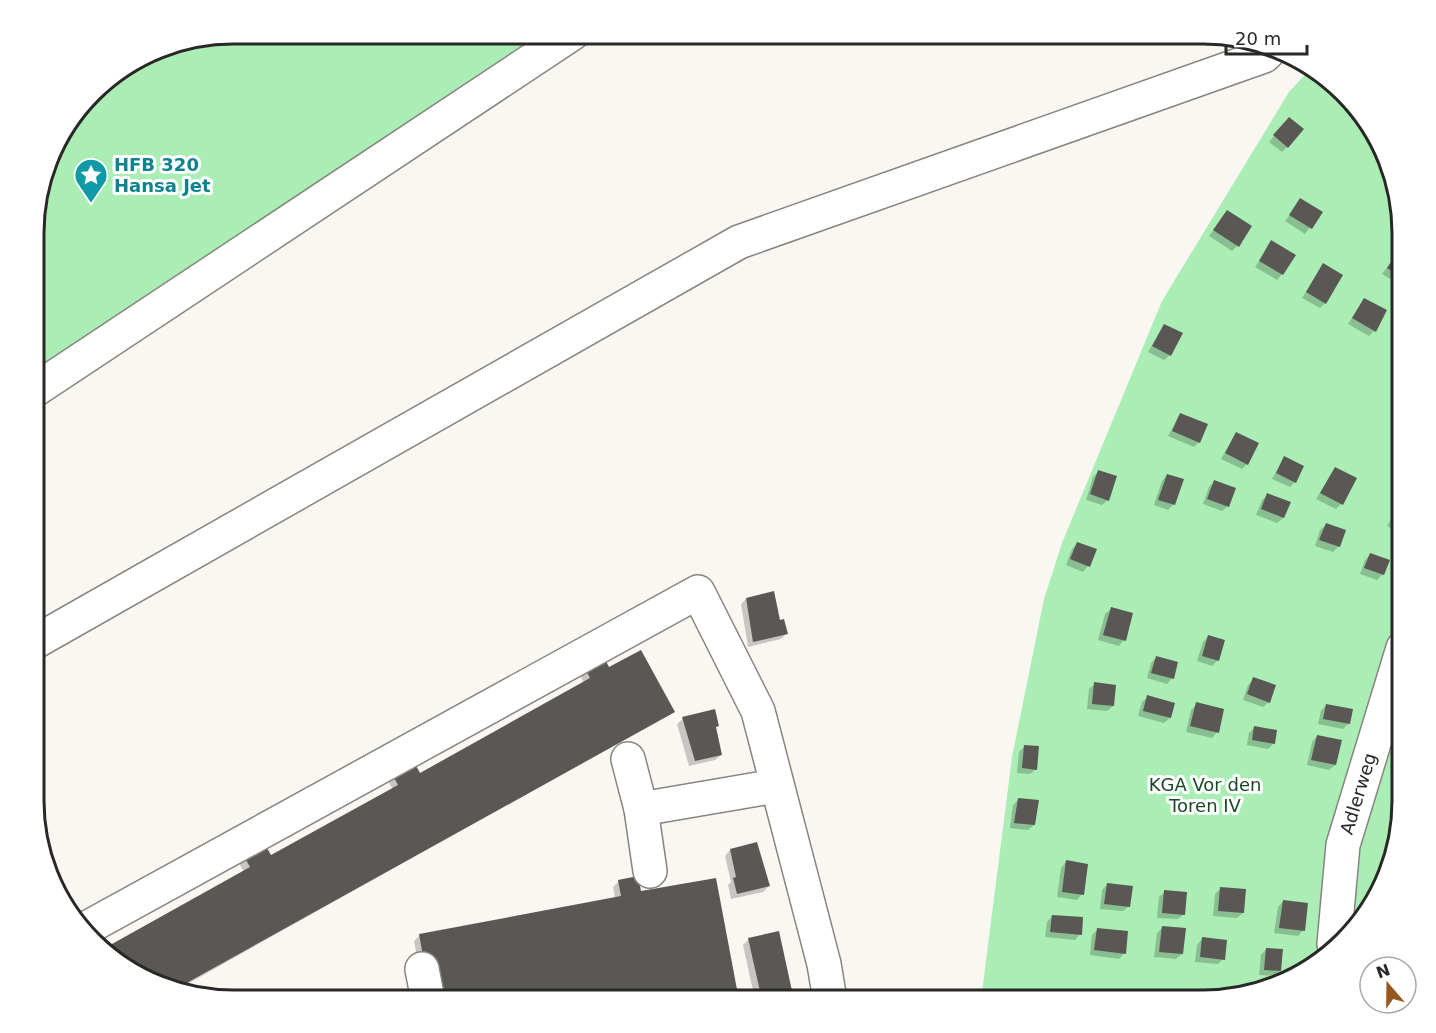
<svg xmlns="http://www.w3.org/2000/svg" width="1436" height="1033" font-family="'DejaVu Sans',sans-serif">
<style>
.green{fill:#abeeb5}
.shadow{fill:#0003}
.building{fill:#5a5854}
.lines{fill:none;stroke-linecap:round;stroke-linejoin:round}
.minor-casing{stroke:#878581;stroke-width:36}
.minor{stroke:#fff;stroke-width:33}
.labels{text-anchor:middle;stroke-width:6;stroke-linejoin:round;paint-order:stroke}
.culture-label{font-size:18px;font-weight:bold;fill:#0d838f;stroke:#fff;text-anchor:start}
.park-label{font-size:18px;fill:#184a24;stroke:#fff}
.street-label{font-size:18px;fill:#292826;stroke:#fff}
.rim{fill:none;stroke:#292826;stroke-width:3}
</style>
<rect width="100%" height="100%" fill="#faf7f3"/>
<g class="green">
<path d="M233,33H598L35,404V207L54,144L101,83L157,48Z"/>
<path d="M1312,67L1325,74L1382,144L1403,220V813L1392,865L1362,922L1291,980L1204,1000H981L1012,757L1044,599L1062,543L1162,301L1289,92Z"/>
</g>
<g class="shadow">
<path d="M1284,124L1287,147L1282,152L1269,142Z"/>
<path d="M1301,200L1321,212L1305,234L1285,221Z"/>
<path d="M1227,212L1237,246L1232,251L1209,236Z"/>
<path d="M1272,242L1282,274L1277,280L1255,267Z"/>
<path d="M1400,250L1403,252V287L1382,274Z"/>
<path d="M1323,265L1325,303L1320,308L1302,298Z"/>
<path d="M1364,300L1374,331L1369,336L1348,324Z"/>
<path d="M1164,325L1170,355L1164,360L1148,352Z"/>
<path d="M1180,414L1199,442L1194,447L1168,436Z"/>
<path d="M1236,433L1247,464L1242,469L1221,459Z"/>
<path d="M1284,458L1295,482L1290,487L1272,479Z"/>
<path d="M1335,469L1341,504L1336,509L1316,499Z"/>
<path d="M1099,471L1108,500L1102,505L1086,500L1093,477Z"/>
<path d="M1167,475L1174,504L1168,510L1154,505L1162,481Z"/>
<path d="M1215,481L1228,506L1222,511L1203,504L1209,487Z"/>
<path d="M1268,495L1283,518L1277,523L1256,515L1262,500Z"/>
<path d="M1400,506L1403,507V534L1387,526Z"/>
<path d="M1326,525L1339,546L1333,552L1315,546L1320,530Z"/>
<path d="M1078,543L1088,566L1083,572L1066,565L1072,549Z"/>
<path d="M1370,555L1383,574L1377,580L1360,574L1365,560Z"/>
<path d="M746,599L779,622L786,634L781,639L748,647L741,604Z"/>
<path d="M1111,609L1124,640L1119,646L1098,640L1105,614Z"/>
<path d="M1208,637L1218,660L1212,666L1197,661L1203,642Z"/>
<path d="M1156,658L1172,678L1167,684L1147,678L1151,663Z"/>
<path d="M609,669L673,711L175,991L111,959L104,950L244,872L237,860L271,857L393,790L387,779L392,774L419,775L584,683L578,672Z"/>
<path d="M1254,679L1269,702L1263,707L1243,700L1248,685Z"/>
<path d="M1095,684L1113,706L1107,711L1087,709L1089,689Z"/>
<path d="M1148,697L1170,718L1164,723L1138,716L1142,702Z"/>
<path d="M1197,704L1217,732L1212,738L1186,732L1191,710Z"/>
<path d="M1326,705L1348,724L1343,729L1318,724L1321,711Z"/>
<path d="M683,719L718,725L715,728L721,755L715,760L689,766L677,724Z"/>
<path d="M1254,728L1274,743L1268,749L1247,745L1249,733Z"/>
<path d="M1317,736L1335,765L1329,770L1307,765L1312,742Z"/>
<path d="M1025,746L1036,769L1030,774L1017,773L1019,752Z"/>
<path d="M1018,800L1034,825L1028,830L1010,828L1013,805Z"/>
<path d="M730,850L769,886L763,892L731,899L728,885L731,882L725,856Z"/>
<path d="M1066,862L1082,894L1077,900L1057,897L1061,868Z"/>
<path d="M619,881L640,893L425,1000L414,941L420,935L615,898L613,887Z"/>
<path d="M1107,885L1129,906L1123,911L1100,909L1102,890Z"/>
<path d="M1221,888L1243,913L1237,918L1213,916L1215,894Z"/>
<path d="M1165,892L1184,914L1178,919L1157,918L1159,897Z"/>
<path d="M1283,901L1303,930L1298,936L1274,933L1278,907Z"/>
<path d="M1052,916L1080,934L1075,940L1045,937L1047,922Z"/>
<path d="M1162,928L1182,954L1176,959L1154,957L1157,933Z"/>
<path d="M1098,929L1124,953L1119,959L1090,955L1092,935Z"/>
<path d="M749,939L793,1000H755L743,945Z"/>
<path d="M1202,939L1223,959L1218,964L1195,962L1197,945Z"/>
<path d="M1266,949L1280,971L1274,976L1259,975L1261,955Z"/>
</g>
<g class="building">
<path d="M1289,117L1304,129L1288,148L1273,135Z"/>
<path d="M1300,198L1323,212L1312,229L1289,215Z"/>
<path d="M1227,210L1252,226L1239,247L1213,230Z"/>
<path d="M1271,240L1296,255L1283,275L1259,261Z"/>
<path d="M1400,249L1403,250V279L1387,268Z"/>
<path d="M1323,263L1343,275L1326,304L1306,292Z"/>
<path d="M1364,298L1387,310L1376,332L1352,318Z"/>
<path d="M1164,324L1183,333L1171,356L1152,346Z"/>
<path d="M1180,413L1208,424L1200,443L1172,431Z"/>
<path d="M1236,432L1259,443L1248,465L1225,453Z"/>
<path d="M1284,456L1304,466L1296,483L1276,473Z"/>
<path d="M1335,467L1357,478L1343,505L1320,493Z"/>
<path d="M1098,470L1117,476L1109,501L1090,494Z"/>
<path d="M1167,474L1184,479L1175,505L1158,500Z"/>
<path d="M1214,480L1236,488L1229,507L1207,499Z"/>
<path d="M1267,493L1291,502L1284,518L1261,509Z"/>
<path d="M1399,504L1403,506V526L1391,520Z"/>
<path d="M1326,523L1346,530L1340,547L1319,540Z"/>
<path d="M1077,542L1097,549L1090,567L1070,559Z"/>
<path d="M1370,553L1390,560L1384,575L1364,568Z"/>
<path d="M774,591L780,620L784,619L788,634L753,642L746,598Z"/>
<path d="M1111,607L1133,613L1126,641L1103,635Z"/>
<path d="M1208,635L1225,640L1219,661L1202,656Z"/>
<path d="M641,650L675,712L174,990L111,959L103,949L250,867L242,853L263,841L271,855L398,785L391,772L413,760L420,773L590,678L583,665L602,654L609,667Z"/>
<path d="M1156,656L1178,662L1174,679L1151,673Z"/>
<path d="M1253,677L1276,685L1270,703L1247,694Z"/>
<path d="M1094,682L1116,685L1114,706L1092,704Z"/>
<path d="M1147,695L1175,703L1171,718L1143,711Z"/>
<path d="M1196,702L1224,709L1219,733L1190,726Z"/>
<path d="M1326,704L1353,709L1350,724L1323,719Z"/>
<path d="M715,709L719,726L716,727L722,755L695,761L682,717Z"/>
<path d="M1254,726L1277,730L1275,744L1252,740Z"/>
<path d="M1317,735L1342,740L1336,765L1311,760Z"/>
<path d="M1024,745L1039,746L1037,770L1022,768Z"/>
<path d="M1018,798L1039,800L1035,825L1014,823Z"/>
<path d="M757,842L770,886L737,894L733,878L736,877L730,849Z"/>
<path d="M1066,860L1088,864L1084,895L1062,892Z"/>
<path d="M638,876L641,891L716,878L739,1000H431L419,934L621,896L618,880Z"/>
<path d="M1107,883L1133,886L1130,907L1104,904Z"/>
<path d="M1220,887L1246,889L1244,913L1218,911Z"/>
<path d="M1164,890L1187,892L1185,915L1162,913Z"/>
<path d="M1283,900L1308,903L1305,931L1279,928Z"/>
<path d="M1052,915L1083,917L1082,935L1050,932Z"/>
<path d="M1162,926L1186,928L1183,954L1159,952Z"/>
<path d="M1097,928L1128,931L1126,954L1094,950Z"/>
<path d="M779,931L794,1000H762L748,938Z"/>
<path d="M1202,937L1227,940L1225,960L1200,957Z"/>
<path d="M1266,948L1283,949L1281,971L1264,970Z"/>
</g>
<g class="lines">
<g class="minor-casing">
<g id="minor">
<path d="M35,390L573,33"/>
<path d="M35,642L739,242L1264,56L1273,47"/>
<path d="M628,759L641,809L650,871"/>
<path d="M641,809L776,786"/>
<path d="M85,929L698,592L758,711L824,964L830,1000"/>
<path id="s1" d="M1334,944L1343,845L1403,648"/>
<path d="M422,969L428,1000"/>
</g>
</g>
<use href="#minor" class="minor"/>
</g>
<defs>
<g id="sight-pin" transform="scale(1.725)"><path d="M0 17L-7.5 6A9.5 9.5 0 1 1 7.5 6Z" fill="#0f9aa8" stroke="#fff"/><path d="M0-6L1.8-2.2L6-1.7L2.9 1.2L3.7 5.4L0 3.3L-3.7 5.4L-2.9 1.2L-6-1.7L-1.8-2.2Z" fill="#fff"/></g>
</defs>
<g fill-rule="evenodd">
<use href="#sight-pin" x="91" y="175"/>
</g>
<g class="labels">
<g class="culture-label">
<text x="114" y="171">HFB 320<tspan x="114" dy="21">Hansa Jet</tspan></text>
</g>
<g class="park-label">
<text x="1205" y="791">KGA Vor den<tspan x="1205" dy="21">Toren IV</tspan></text>
</g>
<g class="street-label">
<text dy="6" stroke="none"><textPath href="#s1" startOffset="153">Adlerweg</textPath></text>
</g>
</g>
<path d="M0 0H1436V1033H0ZM233 44H1203A189 189 0 0 1 1392 233V801A189 189 0 0 1 1203 990H233A189 189 0 0 1 44 801V233A189 189 0 0 1 233 44Z" fill="#fff" fill-rule="evenodd"/>
<path class="rim" d="M233 44H1203A189 189 0 0 1 1392 233V801A189 189 0 0 1 1203 990H233A189 189 0 0 1 44 801V233A189 189 0 0 1 233 44Z"/>
<g transform="translate(1388 985) rotate(340)"><circle r="28" fill="#ffffff" stroke="#a9a9a8" stroke-width="1.5"/>
<path d="M0-4.5L10 22L0 15L-10 22Z" fill="#97581f"/>
<text y="-9" font-size="16" font-weight="bold" text-anchor="middle" fill="#292826">N</text>
</g>
<path d="M1226 45v9h81v-9" fill="none" stroke="#292826" stroke-width="3"/>
<text x="1235" y="45" font-size="18" fill="#292826" stroke="#ffffff" stroke-width="4.5" paint-order="stroke">20 m</text>
</svg>
